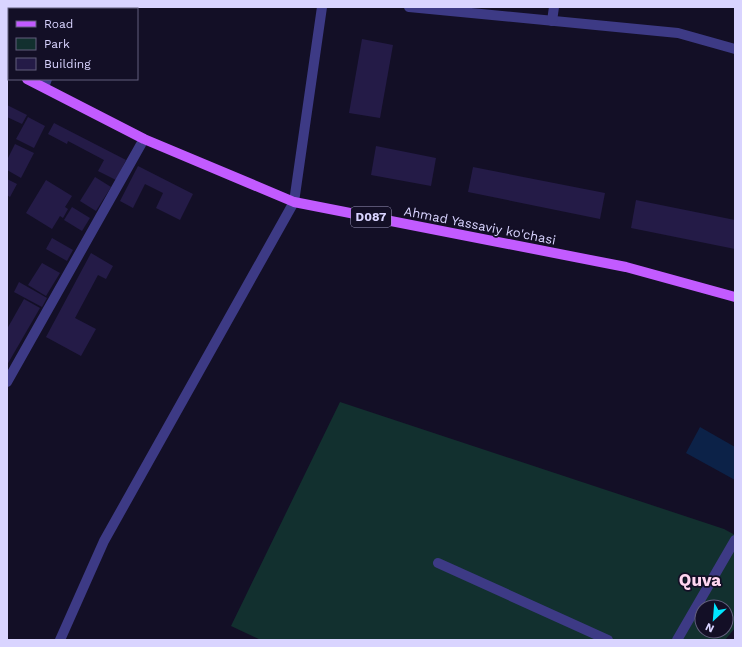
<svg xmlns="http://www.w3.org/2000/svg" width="742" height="647" font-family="'Work Sans',sans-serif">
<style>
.green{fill:#12302f;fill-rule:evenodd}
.water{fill:#0c2248}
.building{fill:#241b47}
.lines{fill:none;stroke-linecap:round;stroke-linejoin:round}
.minor{stroke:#3d3a85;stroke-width:10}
.major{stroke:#c25bff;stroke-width:10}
.labels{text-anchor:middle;stroke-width:3.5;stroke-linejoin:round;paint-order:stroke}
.shield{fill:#130f26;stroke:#9e99be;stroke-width:1}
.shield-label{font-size:12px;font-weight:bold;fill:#d9d4ff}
.street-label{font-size:13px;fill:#d9d4ff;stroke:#130f26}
.district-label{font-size:17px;font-weight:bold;fill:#ffd6f0;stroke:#130f26}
</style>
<rect width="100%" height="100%" fill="#130f26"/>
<path class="green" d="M340,402L724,529L735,535V628L725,640H261L231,626ZM702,607H726V631H702Z"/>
<path class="water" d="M700,427L735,447V480L686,453Z"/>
<g class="building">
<path d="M7,16L9,17V43L7,41Z"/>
<path d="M362,39L393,45L380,118L349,113Z"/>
<path d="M7,105L27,115L22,124L7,117Z"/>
<path d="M28,117L45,126L34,148L16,139Z"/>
<path d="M54,123L126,160L116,180L98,171L104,160L68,141L67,144L48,134Z"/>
<path d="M15,144L34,153L21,178L7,170V160Z"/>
<path d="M376,146L436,158L431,186L371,175Z"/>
<path d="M138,166L193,194L180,220L156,208L163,193L145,184L133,208L120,201Z"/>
<path d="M473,167L605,193L600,219L468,192Z"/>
<path d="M95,177L111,187L96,211L80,201Z"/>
<path d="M7,179L17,184L10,197L7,195Z"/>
<path d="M46,180L72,196L65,207L68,209L63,218L60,216L52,229L26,213Z"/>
<path d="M636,200L735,220V249L631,228Z"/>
<path d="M72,207L90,218L82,231L64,220Z"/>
<path d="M52,238L73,250L67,261L46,249Z"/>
<path d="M91,253L113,266L106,279L98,275L75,318L96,329L81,356L46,337Z"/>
<path d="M42,263L60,273L46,296L28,285Z"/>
<path d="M19,282L47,298L42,307L14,292Z"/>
<path d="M24,299L40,308L7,365V329Z"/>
</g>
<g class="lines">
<g class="minor">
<path d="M409,7L678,33L735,49"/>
<path d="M77,9V7"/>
<path d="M552,21L554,7"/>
<path d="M44,87L47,79"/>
<path d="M7,382L144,139"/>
<path d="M438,563L608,640"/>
<path d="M60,640L104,541L294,202L322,7"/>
<path d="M677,640L735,540"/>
</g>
<g class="major">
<path d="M7,68L9,69"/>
<path d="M27,79L144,139L294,202L626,267L735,297"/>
</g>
</g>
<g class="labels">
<rect class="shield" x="351" y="207" width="40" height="20" rx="3"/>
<g class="shield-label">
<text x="371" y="221">D087</text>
</g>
<g class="street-label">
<text transform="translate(480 225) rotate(11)" y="5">Ahmad Yassaviy ko'chasi</text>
</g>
<g class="district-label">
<text x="700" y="586">Quva</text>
</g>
</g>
<rect width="742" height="647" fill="none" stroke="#d9d4ff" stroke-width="16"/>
<rect x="8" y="8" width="130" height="72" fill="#130f26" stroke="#625e7d"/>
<rect x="16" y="21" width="20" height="6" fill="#c25bff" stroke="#625e7d"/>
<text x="44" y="28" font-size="12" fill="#d9d4ff">Road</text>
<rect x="16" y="38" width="20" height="12" fill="#12302f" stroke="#625e7d"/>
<text x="44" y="48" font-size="12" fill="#d9d4ff">Park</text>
<rect x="16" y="58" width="20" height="12" fill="#241b47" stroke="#625e7d"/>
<text x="44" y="68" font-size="12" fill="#d9d4ff">Building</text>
<g transform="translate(714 619) rotate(206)"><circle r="19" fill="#130f26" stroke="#625e7d"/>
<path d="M0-3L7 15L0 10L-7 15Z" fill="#00e5ff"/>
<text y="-6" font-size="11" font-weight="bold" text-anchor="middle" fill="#d9d4ff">N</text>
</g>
</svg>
